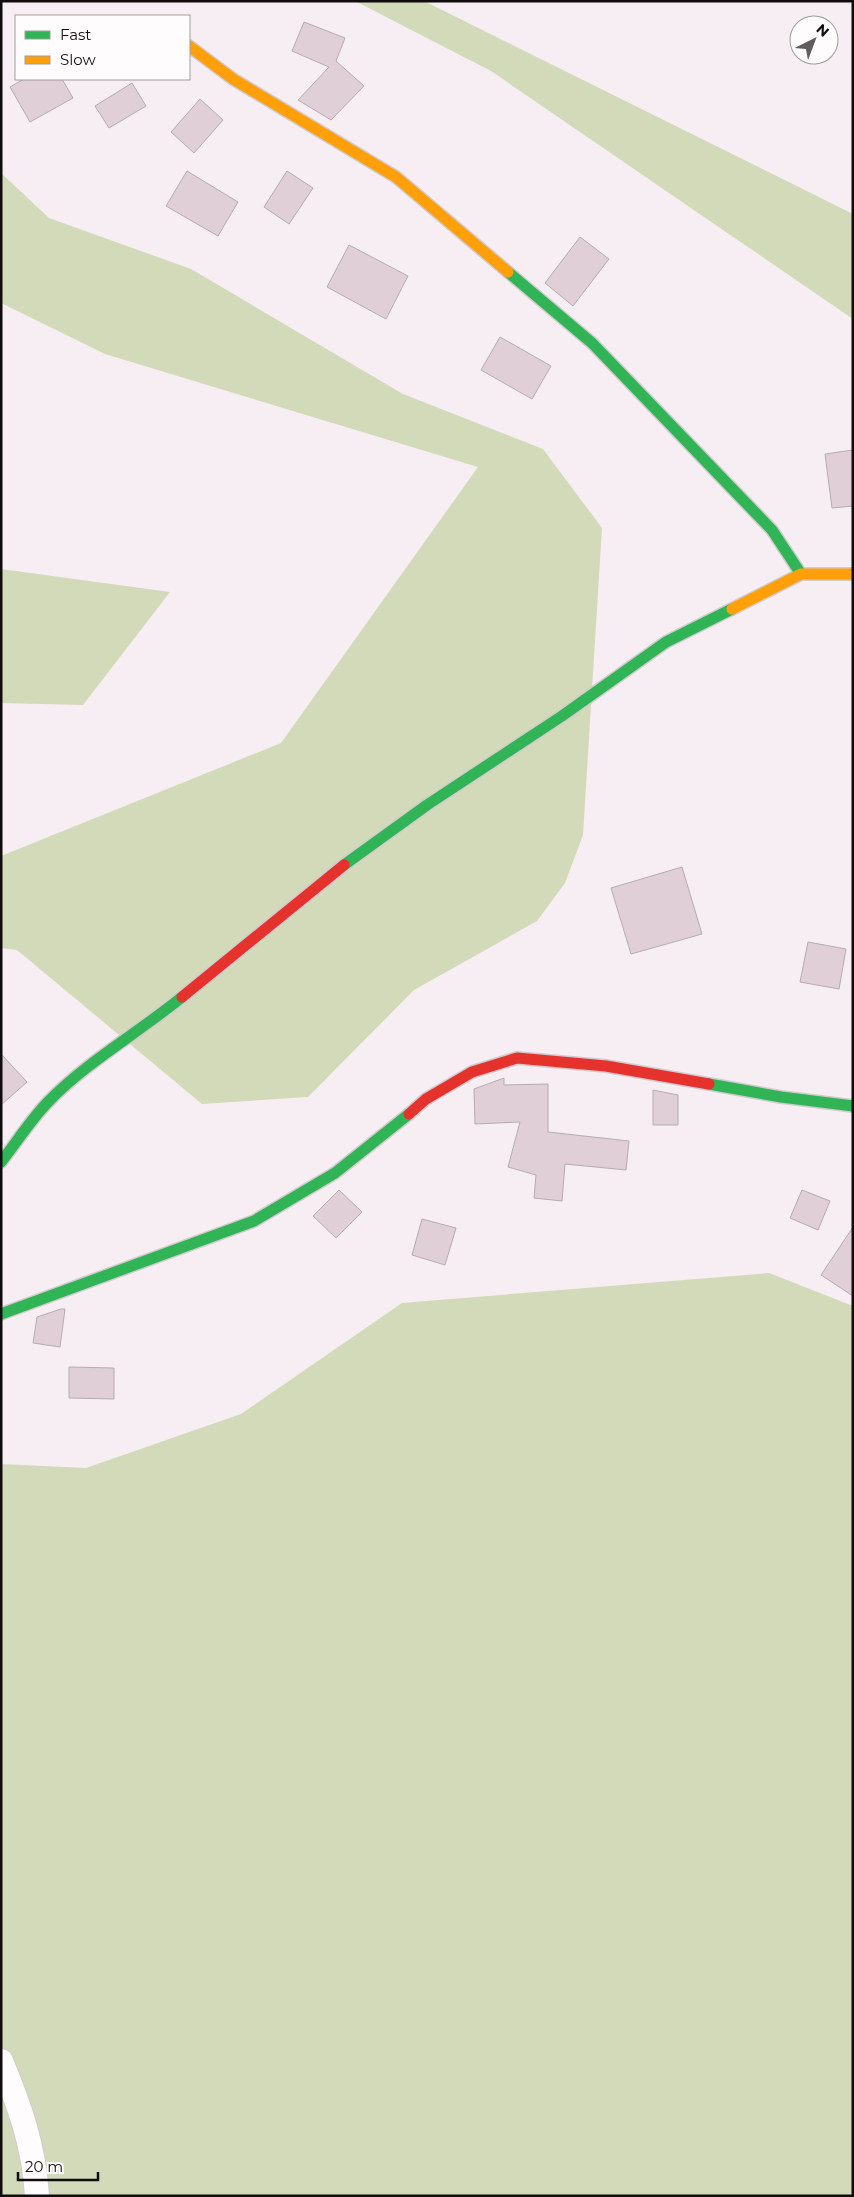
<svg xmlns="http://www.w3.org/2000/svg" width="854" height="2197" font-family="Montserrat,sans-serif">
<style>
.green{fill:#d3dab9}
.building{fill:#e0cfd7;stroke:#b3adb0}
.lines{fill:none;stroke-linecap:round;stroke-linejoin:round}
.street-casing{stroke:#d1cbce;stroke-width:26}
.fast-casing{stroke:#d1cbce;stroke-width:14}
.slow-casing{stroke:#d1cbce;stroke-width:14}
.jam-casing{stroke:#d1cbce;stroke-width:14}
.street{stroke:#fefcfd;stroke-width:24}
.fast{stroke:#30b455;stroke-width:11}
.slow{stroke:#ff9f0a;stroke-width:11}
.jam{stroke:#e5322d;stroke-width:11}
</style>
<rect width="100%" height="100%" fill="#f6eef2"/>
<g class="green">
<path d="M355,1H424L853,214V319L491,71Z"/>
<path d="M1,173L49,218L191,269L403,394L543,449L602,528L583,835L565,883L537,921L414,990L308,1097L202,1104L17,950L1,948V856L281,743L478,467L105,354L1,303Z"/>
<path d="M1,569L170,592L83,705L1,703Z"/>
<path d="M769,1273L853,1306V2196H1V1464L86,1468L241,1414L402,1303Z"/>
</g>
<g class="building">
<path d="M304,22L345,38L336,61L364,86L331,120L298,100L329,67L292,51Z"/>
<path d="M24,79H62L73,98L30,122L10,87Z"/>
<path d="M132,83L146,106L109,128L95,106Z"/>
<path d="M200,99L223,120L194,153L171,132Z"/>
<path d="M187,171L238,202L218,236L166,206Z"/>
<path d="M287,171L313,188L289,224L264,207Z"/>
<path d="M580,237L609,259L573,306L545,283Z"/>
<path d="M349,245L408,276L386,319L327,287Z"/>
<path d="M500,337L551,366L532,399L481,370Z"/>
<path d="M853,450V506L832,508L825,454Z"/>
<path d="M682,867L702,934L631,954L611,888Z"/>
<path d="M808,942L846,949L839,989L800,982Z"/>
<path d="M1,1054L27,1082L1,1105Z"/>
<path d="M504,1078V1085L548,1084V1132L629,1141L626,1170L565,1164L562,1201L534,1198L536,1175L508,1167L520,1122L475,1124L474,1089Z"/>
<path d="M653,1090L678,1095V1125H653Z"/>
<path d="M339,1190L362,1212L336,1238L313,1216Z"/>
<path d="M802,1190L830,1201L818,1230L790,1218Z"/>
<path d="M422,1219L456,1228L445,1265L412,1255Z"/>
<path d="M853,1227V1296L821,1275Z"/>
<path d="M61,1309H65L60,1347L33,1343L37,1317Z"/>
<path d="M69,1367L114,1368V1399L69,1398Z"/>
</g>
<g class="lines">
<g class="street-casing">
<path id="street" d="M1,2061C20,2107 34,2146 37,2196"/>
</g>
<g class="fast-casing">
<g id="fast">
<path d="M508,272L592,343L772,530L801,574"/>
<path d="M344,865L427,805L562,716L666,642L732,609"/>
<path d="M709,1084L781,1097L853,1106"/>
<path d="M1,1162C17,1142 31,1119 49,1101C88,1061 138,1033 182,997"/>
<path d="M1,1314L254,1221L335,1173L409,1114"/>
</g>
</g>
<g class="slow-casing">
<g id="slow">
<path d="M189,46L233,79L396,177L508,272"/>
<path d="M732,609L801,574H853"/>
</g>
</g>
<g class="jam-casing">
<g id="jam">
<path d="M182,997L344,865"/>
<path d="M409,1114L426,1099L472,1072L517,1058L606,1066L709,1084"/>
</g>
</g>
<use href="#street" class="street"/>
<use href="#fast" class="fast"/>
<use href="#slow" class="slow"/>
<use href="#jam" class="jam"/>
</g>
<rect width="854" height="2197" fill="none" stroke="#100c0e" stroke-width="5"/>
<rect x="15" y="15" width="175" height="65" fill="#fffcfd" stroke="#9f9c9d"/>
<rect x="25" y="31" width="25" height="8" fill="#30b455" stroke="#9f9c9d"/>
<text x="60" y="40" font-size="15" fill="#100c0e">Fast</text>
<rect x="25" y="56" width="25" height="8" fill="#ff9f0a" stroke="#9f9c9d"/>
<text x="60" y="65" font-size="15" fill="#100c0e">Slow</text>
<g transform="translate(814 40) rotate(42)"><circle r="24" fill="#fffcfd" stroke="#9f9c9d"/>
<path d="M0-4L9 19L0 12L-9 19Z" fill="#605b5e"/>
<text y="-8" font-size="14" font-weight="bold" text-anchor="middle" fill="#100c0e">N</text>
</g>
<path d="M18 2172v8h80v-8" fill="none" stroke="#100c0e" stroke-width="2.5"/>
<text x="25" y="2172" font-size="15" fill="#100c0e" stroke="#fffcfd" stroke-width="4" paint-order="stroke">20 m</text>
</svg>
